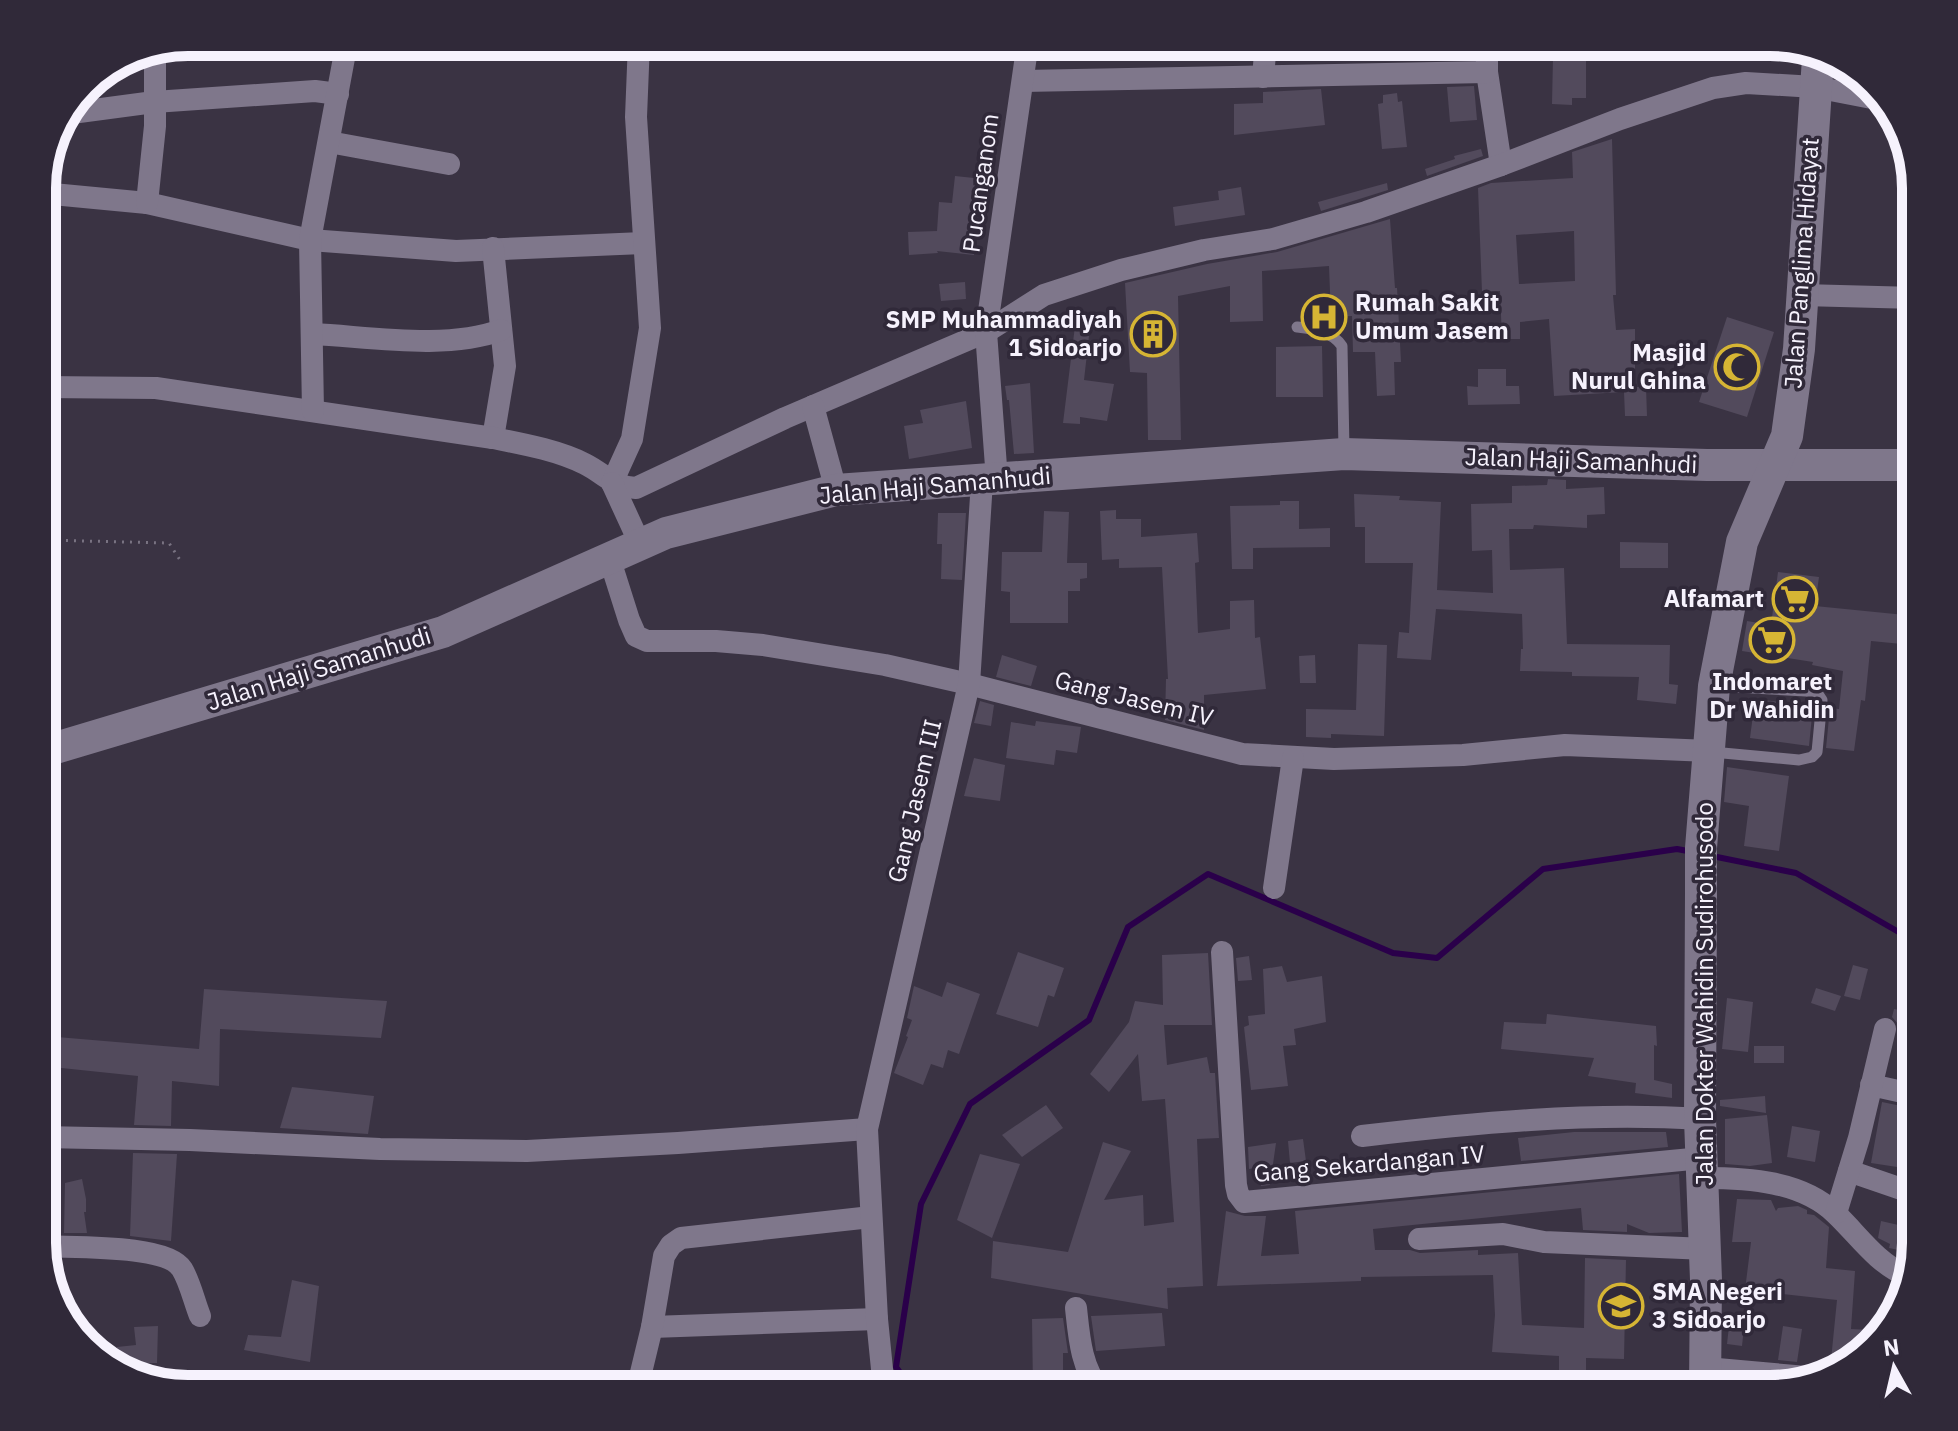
<svg xmlns="http://www.w3.org/2000/svg" width="1958" height="1431" font-family="'IBM Plex Sans',sans-serif">
<style>
.lines{fill:none;stroke-linecap:round;stroke-linejoin:round}
.stream{stroke:#2a004a;stroke-width:6}
.building{fill:#524a5c;fill-rule:evenodd}
.path{stroke:#797382;stroke-width:3;stroke-dasharray:2 6;stroke-linecap:butt}
.lane{stroke:#7f778b;stroke-width:11}
.street{stroke:#7f778b;stroke-width:22}
.secondary{stroke:#7f778b;stroke-width:32}
.labels{text-anchor:middle;stroke-width:7;stroke-linejoin:round;paint-order:stroke}
.street-label{font-size:24px;fill:#f6f2fd;stroke:#302939}
.poi-label{font-size:24px;font-weight:bold;fill:#f6f2fd;stroke:#302939;text-anchor:end}
.rim{fill:none;stroke:#f6f2fd;stroke-width:10}
</style>
<rect width="100%" height="100%" fill="#3a3343"/>
<g class="lines">
<g class="stream">
<path d="M1712,856L1796,873L1916,942"/>
<path d="M912,1389L896,1367L921,1204L970,1104L1089,1020L1128,927L1208,874L1393,953L1437,958L1543,869L1677,849L1693,852"/>
</g>
</g>
<g class="building">
<path d="M1553,57L1586,58V98H1572V105L1552,104Z"/>
<path d="M1474,86L1477,120L1450,122L1447,87Z"/>
<path d="M1321,89L1325,125L1234,135V104L1263,103V92Z"/>
<path d="M1397,93L1398,102L1402,101L1407,147L1382,149L1378,104L1383,103V95Z"/>
<path d="M1612,139L1616,295H1613L1616,330L1635,329V387H1646L1647,416H1625L1624,392L1554,396L1549,319L1520,322V339H1502L1500,291L1482,292L1478,188L1491,183L1573,178L1572,152ZM1574,231L1575,281L1519,284L1516,235Z"/>
<path d="M1481,149L1483,156L1427,176L1425,169L1455,159L1454,156Z"/>
<path d="M955,176L974,178L973,185L976,186L970,237L976,238L974,255L937,251L938,253L909,255L908,232L937,231L939,202L952,203Z"/>
<path d="M1387,183L1388,190L1321,211L1318,202Z"/>
<path d="M1241,187L1245,215L1175,226L1173,207L1219,200L1218,191Z"/>
<path d="M1390,219L1395,288H1397L1401,362H1394L1395,395L1377,396L1375,352H1353L1352,316L1331,317L1329,266L1262,271L1263,321L1230,322V286L1178,296L1181,440H1148L1147,373L1130,372L1125,283L1207,264L1277,252Z"/>
<path d="M965,282L966,299L941,301L939,284Z"/>
<path d="M1727,317L1774,332L1747,417L1699,402Z"/>
<path d="M1075,326L1090,327L1084,380L1114,384L1107,421L1080,417V424L1063,423Z"/>
<path d="M1322,346L1323,397H1276V347Z"/>
<path d="M1478,369H1506V386H1519L1520,404L1468,405L1467,386L1478,387Z"/>
<path d="M1030,383L1034,453L1014,454L1009,400H1007L1005,386Z"/>
<path d="M966,401L972,448L909,459L904,426L923,423L920,410Z"/>
<path d="M1548,479L1566,480V489L1604,487L1605,514L1587,515V528L1534,525L1533,529H1509L1510,570L1564,568L1567,644L1670,645L1669,684L1678,685L1676,704L1637,700L1639,677L1572,676V672L1520,671L1521,649H1523L1522,614L1436,609L1431,660L1397,658L1399,632L1409,633L1413,563H1365V527H1355L1354,494L1400,496L1399,500L1441,502L1437,590L1493,593L1492,550L1472,551L1471,504L1512,503V486L1547,485Z"/>
<path d="M1280,501H1299V529L1330,528V547L1253,548V569H1232L1230,506L1280,505Z"/>
<path d="M1116,510V519H1141V537L1197,533L1199,562L1195,563L1198,633L1230,629V601L1254,600L1255,638L1260,637L1266,689L1204,695V730L1165,720L1166,679H1168L1162,567L1119,568V559L1102,560L1100,511Z"/>
<path d="M1044,511L1069,512L1067,563H1087V578L1080,579V591H1068V623H1010V592L1001,591L1002,552H1042Z"/>
<path d="M938,513H966L962,580L941,579L942,544H937Z"/>
<path d="M1620,542L1668,543V568H1620Z"/>
<path d="M1778,572L1819,577L1815,606L1905,615L1902,644L1871,641L1865,701L1861,700L1854,751L1826,748L1830,708L1839,709L1843,671L1812,665L1813,662L1742,651L1747,621L1771,625Z"/>
<path d="M1358,644L1387,645L1384,736L1331,734V738L1306,737V709L1356,710Z"/>
<path d="M1002,655L1037,666L1031,686L996,677Z"/>
<path d="M1315,655L1316,683H1300L1299,656Z"/>
<path d="M1755,699L1813,706L1809,746L1750,738Z"/>
<path d="M980,701L994,705L991,726L974,723Z"/>
<path d="M1036,721L1081,727L1077,753L1056,750L1054,765L1006,758L1011,722L1035,726Z"/>
<path d="M974,758L1005,765L1000,801L964,796Z"/>
<path d="M1727,767L1789,776L1779,851L1744,846L1749,806L1724,802Z"/>
<path d="M1018,952L1064,968L1054,997L1048,995L1038,1027L996,1014Z"/>
<path d="M1208,953L1212,1025H1164L1167,1065L1207,1057L1210,1073H1215L1219,1138L1197,1139L1203,1286L1167,1288L1168,1309L991,1278L993,1241L1068,1252L1103,1142L1131,1151L1104,1200L1143,1195L1144,1226L1174,1222L1165,1099L1142,1101L1138,1054L1109,1092L1090,1074L1129,1022L1135,1001L1163,1005L1162,955Z"/>
<path d="M1249,956L1252,980L1238,981L1236,958Z"/>
<path d="M1853,965L1868,969L1860,1000L1844,996Z"/>
<path d="M1282,966L1287,982L1322,976L1326,1022L1294,1029L1296,1045L1283,1046L1288,1086L1251,1090L1244,1027L1249,1025L1248,1016L1265,1014L1263,969Z"/>
<path d="M947,982L980,994L959,1054L948,1050L943,1068L931,1064L923,1085L894,1073L908,1037L906,1036L912,1020L907,1018L914,986L942,997Z"/>
<path d="M1816,988L1841,996L1835,1011L1811,1003Z"/>
<path d="M204,989L387,1001L381,1038L220,1029L219,1086L172,1081L171,1126L134,1125L138,1076L52,1067L57,1037L199,1049Z"/>
<path d="M1727,998L1753,1002L1748,1052L1722,1049Z"/>
<path d="M1894,1009L1915,1013L1910,1035L1899,1032L1898,1024L1892,1017Z"/>
<path d="M1547,1014L1656,1026L1657,1046L1654,1045V1080L1672,1084V1098L1635,1093L1636,1083L1588,1076L1594,1058L1501,1049L1504,1022L1546,1024Z"/>
<rect x="1754" y="1046" width="30" height="17"/>
<path d="M292,1087L374,1096L368,1134L280,1128Z"/>
<path d="M1765,1096L1766,1113L1720,1106V1100Z"/>
<path d="M1882,1102L1916,1109V1136L1907,1134L1902,1157L1899,1156L1897,1167L1871,1163Z"/>
<path d="M1046,1105L1063,1128L1022,1157L1002,1135Z"/>
<path d="M1767,1115L1772,1163L1750,1166L1725,1164V1119Z"/>
<path d="M1792,1126L1820,1131L1815,1162L1787,1157Z"/>
<path d="M1574,1132H1666L1668,1147L1521,1161L1518,1138Z"/>
<path d="M1303,1139L1306,1161L1290,1163L1288,1141Z"/>
<path d="M1276,1143L1270,1185L1261,1186L1259,1167L1249,1169L1248,1147Z"/>
<path d="M133,1153L177,1154L171,1241L130,1236Z"/>
<path d="M980,1154L1020,1164L992,1238L957,1220Z"/>
<path d="M1679,1174L1682,1232L1649,1233L1627,1224V1232L1583,1230L1581,1208L1373,1229L1375,1250H1410L1420,1253L1478,1250V1255L1518,1253L1522,1325L1584,1328L1585,1258L1626,1260L1624,1359L1586,1358V1389H1559V1356L1492,1352L1495,1315L1493,1275L1361,1277V1281L1217,1286L1226,1211L1245,1216H1266L1261,1256L1299,1254L1295,1211Z"/>
<path d="M82,1179L86,1199V1212H84L87,1233H64L65,1183Z"/>
<path d="M1737,1199L1771,1200L1776,1211L1778,1208L1798,1206L1807,1210V1214L1814,1215L1829,1227L1826,1268L1855,1271L1851,1329L1871,1330L1870,1345L1850,1361L1831,1360L1837,1300L1745,1290L1751,1242H1732Z"/>
<path d="M1881,1221L1916,1229L1913,1253L1889,1248L1890,1244L1878,1238Z"/>
<path d="M292,1280L319,1286L310,1362L244,1350L248,1335L281,1337Z"/>
<path d="M1162,1313L1165,1346L1096,1351L1091,1316Z"/>
<path d="M1730,1317L1745,1318L1742,1346L1727,1344Z"/>
<path d="M1063,1318L1068,1353H1063V1371L1074,1372L1080,1389H1033L1032,1319Z"/>
<path d="M158,1326L157,1363H117V1347L136,1345L134,1327Z"/>
<path d="M1783,1326L1802,1329L1797,1362L1778,1360Z"/>
<path d="M1157,1374L1201,1376V1389H1157Z"/>
</g>
<g class="lines">
<path class="path" d="M42,540L169,543L180,560"/>
<g class="lane">
<path d="M1297,327C1314,329 1332,331 1342,346L1344,450"/>
<path d="M1712,752L1799,760L1812,757L1817,752L1822,700L1818,694L1806,691L1715,686"/>
</g>
<g class="street">
<path d="M1487,42V72L1501,165"/>
<path d="M1263,77L1266,42"/>
<path d="M1023,81L1487,72"/>
<path d="M64,114L154,102L315,91L338,94"/>
<path d="M329,142L449,164"/>
<path d="M42,193L147,203L310,240L456,251L643,243"/>
<path d="M147,203L155,126V54"/>
<path d="M493,248L505,366L493,438"/>
<path d="M1802,295L1916,298"/>
<path d="M314,334C371,337 447,350 501,330"/>
<path d="M42,387L156,388L493,438C523,444 557,450 585,464C605,474 611,486 636,488L785,418L986,332L1044,295L1121,270L1204,250L1273,239L1366,212L1501,165L1620,119L1713,88L1746,83L1815,87L1882,100"/>
<path d="M813,406L836,490"/>
<path d="M313,411L310,240L347,42"/>
<path d="M997,480L986,332L1028,42"/>
<path d="M612,483L632,439L650,328L636,117L639,42"/>
<path d="M612,483L640,544"/>
<path d="M609,557L629,620L636,636L647,641H716L763,645L885,665L969,684L1242,754L1334,759L1463,755L1565,745L1709,751"/>
<path d="M1274,888L1293,758"/>
<path d="M1222,952L1236,1185L1238,1194L1244,1202L1702,1158"/>
<path d="M1871,1085L1916,1095"/>
<path d="M1362,1136C1474,1123 1587,1112 1700,1119"/>
<path d="M42,1137L190,1140L380,1149L527,1151L678,1143L867,1129"/>
<path d="M1849,1171L1916,1194"/>
<path d="M1703,1178C1749,1178 1802,1181 1836,1214C1859,1236 1876,1262 1905,1275"/>
<path d="M1836,1213L1859,1138L1885,1029"/>
<path d="M1419,1239L1503,1234L1544,1242L1706,1249"/>
<path d="M42,1246C71,1248 167,1244 182,1269C190,1282 194,1301 200,1316"/>
<path d="M1076,1308C1079,1336 1081,1368 1100,1389"/>
<path d="M652,1327L877,1319"/>
<path d="M1706,1368L1818,1378"/>
<path d="M334,1389H351"/>
<path d="M637,1389L652,1327L664,1256L671,1245L681,1238L871,1217"/>
<path d="M884,1389L877,1319L867,1129L969,684L982,481"/>
</g>
<g class="secondary">
<path d="M42,752L443,632L666,533L836,490L1344,454L1707,465H1916"/>
<path d="M1705,1389L1706,1280L1700,1119L1701,892V848L1714,686L1742,542L1787,436L1799,349L1818,58"/>
</g>
</g>
<defs>
<g id="hospital-ring" transform="scale(2.3)"><circle r="9.5" fill="#302939" stroke="#d6b534" stroke-width="1.5"/><path d="M-5-5h3v3.5h4V-5h3V5h-3V1.5h-4V5h-3Z" fill="#d6b534"/></g>
<g id="building-ring" transform="scale(2.3)"><circle r="9.5" fill="#302939" stroke="#d6b534" stroke-width="1.5"/><path d="M-4-6H4V6H1V3H-1V6H-4ZM-2.5-4.3h1.7v1.8h-1.7ZM.8-4.3h1.7v1.8H.8ZM-2.5-1h1.7V.8h-1.7ZM.8-1h1.7V.8H.8Z" fill="#d6b534"/></g>
<g id="mosque-ring" transform="scale(2.3)"><circle r="9.5" fill="#302939" stroke="#d6b534" stroke-width="1.5"/><path d="M3.5-4.9A6 6 0 1 0 3.5 4.9A5 5 0 1 1 3.5-4.9Z" fill="#d6b534"/></g>
<g id="supermarket-ring" transform="scale(2.3)"><circle r="9.5" fill="#302939" stroke="#d6b534" stroke-width="1.5"/><path d="M-6-5.5h2.5l.6 2H6L4.5 2H-2.5L-4.4-4H-6ZM-1.5 3.2a1.3 1.3 0 1 0 .1 0ZM3 3.2a1.3 1.3 0 1 0 .1 0Z" fill="#d6b534"/></g>
<g id="school-ring" transform="scale(2.3)"><circle r="9.5" fill="#302939" stroke="#d6b534" stroke-width="1.5"/><path d="M0-5L7-2L0 1L-7-2ZM-4 1L0 2.5L4 1V4Q0 6-4 4Z" fill="#d6b534"/></g>
</defs>
<g fill-rule="evenodd">
<use href="#hospital-ring" x="1324" y="317"/>
<use href="#building-ring" x="1153" y="334"/>
<use href="#mosque-ring" x="1737" y="367"/>
<use href="#supermarket-ring" x="1795" y="599"/>
<use href="#supermarket-ring" x="1772" y="640"/>
<use href="#school-ring" x="1621" y="1306"/>
</g>
<g class="labels">
<g class="street-label">
<text transform="translate(981 183) rotate(-82)" y="8">Pucanganom</text>
<text transform="translate(1802 263) rotate(-86)" y="8">Jalan Panglima Hidayat</text>
<text transform="translate(1581 461) rotate(2)" y="8">Jalan Haji Samanhudi</text>
<text transform="translate(935 486) rotate(-5)" y="8">Jalan Haji Samanhudi</text>
<text transform="translate(319 669) rotate(-17)" y="8">Jalan Haji Samanhudi</text>
<text transform="translate(1134 699) rotate(14)" y="8">Gang Jasem IV</text>
<text transform="translate(915 801) rotate(-77)" y="8">Gang Jasem III</text>
<text transform="translate(1705 994) rotate(-90)" y="8">Jalan Dokter Wahidin Sudirohusodo</text>
<text transform="translate(1369 1164) rotate(-5)" y="8">Gang Sekardangan IV</text>
</g>
<g class="poi-label">
<text x="1355" y="311" text-anchor="start">Rumah Sakit<tspan x="1355" dy="28">Umum Jasem</tspan></text>
<text x="1122" y="328">SMP Muhammadiyah<tspan x="1122" dy="28">1 Sidoarjo</tspan></text>
<text x="1706" y="361">Masjid<tspan x="1706" dy="28">Nurul Ghina</tspan></text>
<text x="1764" y="607">Alfamart</text>
<text x="1772" y="690" text-anchor="middle">Indomaret<tspan x="1772" dy="28">Dr Wahidin</tspan></text>
<text x="1652" y="1300" text-anchor="start">SMA Negeri<tspan x="1652" dy="28">3 Sidoarjo</tspan></text>
</g>
</g>
<path d="M0 0H1958V1431H0ZM188 56H1770A132 132 0 0 1 1902 188V1243A132 132 0 0 1 1770 1375H188A132 132 0 0 1 56 1243V188A132 132 0 0 1 188 56Z" fill="#302939" fill-rule="evenodd"/>
<path class="rim" d="M188 56H1770A132 132 0 0 1 1902 188V1243A132 132 0 0 1 1770 1375H188A132 132 0 0 1 56 1243V188A132 132 0 0 1 188 56Z"/>
<g transform="translate(1894 1367) rotate(352)" stroke="#302939" stroke-width="6" paint-order="stroke">
<path d="M0-6L14 30L0 20L-14 30Z" fill="#f6f2fd"/>
<text y="-12" font-size="22" font-weight="bold" text-anchor="middle" fill="#f6f2fd">N</text>
</g>
</svg>
